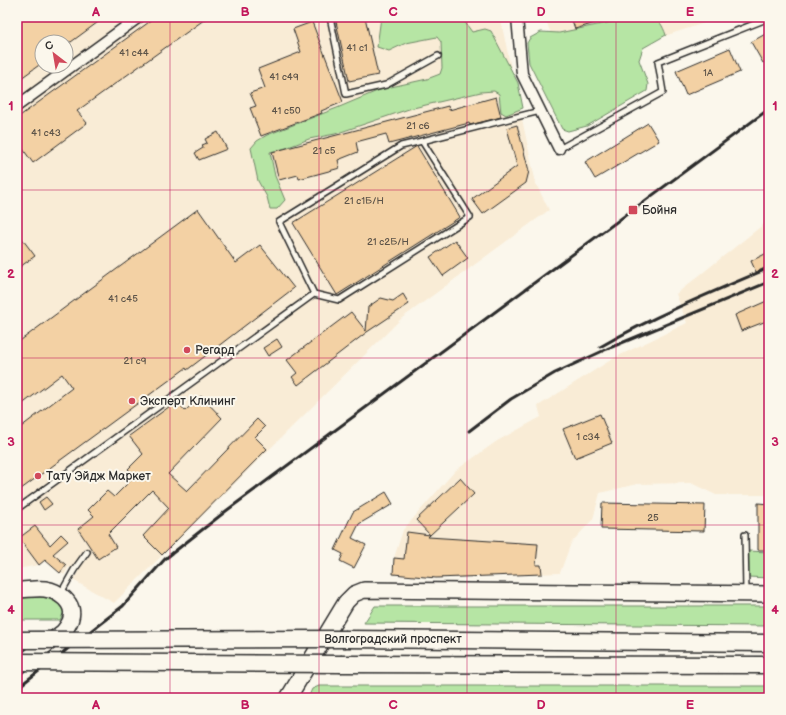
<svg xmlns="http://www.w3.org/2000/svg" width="786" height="715" font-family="'Balsamiq Sans',sans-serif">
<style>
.built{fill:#f9ecd6;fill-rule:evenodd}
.green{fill:#b6e5a4;stroke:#708868}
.building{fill:#f3d1a4;stroke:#2b2b2b}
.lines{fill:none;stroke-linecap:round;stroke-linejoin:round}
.lane-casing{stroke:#2b2b2b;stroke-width:8}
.street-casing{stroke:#2b2b2b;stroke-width:13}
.secondary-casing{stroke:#2b2b2b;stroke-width:18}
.primary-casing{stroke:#2b2b2b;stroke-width:19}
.lane{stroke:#fbf7ec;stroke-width:5}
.street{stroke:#fbf7ec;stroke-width:10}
.secondary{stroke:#fbf7ec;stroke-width:15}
.primary{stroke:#fbf7ec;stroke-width:16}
.rail{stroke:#2b2b2b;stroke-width:3}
.primary-bridge-casing{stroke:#2b2b2b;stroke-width:19;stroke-linecap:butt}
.primary-bridge{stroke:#fbf7ec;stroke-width:16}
.grid{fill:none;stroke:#c2185b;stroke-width:1;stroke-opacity:0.55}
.poi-dot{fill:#d1495b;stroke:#fbf7ec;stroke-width:1.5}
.labels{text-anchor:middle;stroke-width:4;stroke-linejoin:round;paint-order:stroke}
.number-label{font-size:10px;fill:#5d5449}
.poi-label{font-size:12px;fill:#2b2b2b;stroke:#fbf7ec;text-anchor:start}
.street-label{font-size:12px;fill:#2b2b2b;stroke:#fbf7ec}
.neatline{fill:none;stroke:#c2185b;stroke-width:1.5}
.grid-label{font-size:13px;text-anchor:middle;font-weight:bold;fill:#c2185b}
</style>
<rect width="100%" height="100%" fill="#fbf7ec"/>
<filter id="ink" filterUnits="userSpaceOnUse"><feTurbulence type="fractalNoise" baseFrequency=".025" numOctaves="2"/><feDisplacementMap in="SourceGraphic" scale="8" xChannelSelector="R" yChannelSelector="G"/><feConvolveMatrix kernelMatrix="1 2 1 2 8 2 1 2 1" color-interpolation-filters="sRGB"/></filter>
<g filter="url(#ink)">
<g class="built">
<path d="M17,17H500L536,184L549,210L402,318L114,603L73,580L78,572L69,567L64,575L45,560L39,565L17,569ZM42,42H66V66H42Z"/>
<path d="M545,17H723L563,69Z"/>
<path d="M769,220V495H716L691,483L637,484L600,493L593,519L571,543L560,573L439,578L393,574L394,558L403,530L455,471L497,441L541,417L538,406L614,358L687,323L676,294Z"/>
</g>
<g class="green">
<path d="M381,17H461L472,32L485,29L491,31L518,83L523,108L506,115L501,112L499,94L494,91L481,92L409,109L335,134L309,139L286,148L270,152L275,176L285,200L277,209H270L267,197L258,181L251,148L257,141L267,135L337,108L382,89L427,79L440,74L442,68L441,42L437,37L406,43L389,51L377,47Z"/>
<path d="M635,17C653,17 659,15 666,35L643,48L639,60L648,84L647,91L587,126L568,131L562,129L529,63L527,43L530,38L541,32L559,33Z"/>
<path d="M748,551L769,552V578L748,577Z"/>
<path d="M48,597L57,602L64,612L60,620H17V598Z"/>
<path d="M375,606H769V626L364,623Z"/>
<path d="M319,686H769V698H308L312,689Z"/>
</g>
<g class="building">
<path d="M17,17H105L71,42H42V63L17,81Z"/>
<path d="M156,17H208L77,111L87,123L33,163L17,141V118Z"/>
<path d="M335,17H365L378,75L349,81Z"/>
<path d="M571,17H605V20L575,29Z"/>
<path d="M312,22L343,102L321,111L322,113L261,136L250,108L256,106L250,93L265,88L258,69L301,52L293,29Z"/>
<path d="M769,32V59L763,63L751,42Z"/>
<path d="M730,48L740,72L686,95L676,71Z"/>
<path d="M496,97L501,117L470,125L469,123L389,144L386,134L356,142L358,152L338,160L340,168L299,179L298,175L279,180L272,152L448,106L449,110Z"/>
<path d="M648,123L659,141L595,179L585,162Z"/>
<path d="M517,125L529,171L526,183L483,214L472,199L517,166L507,128Z"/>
<path d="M218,132L227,149L199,160L195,153L203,148L202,145L207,143L205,139Z"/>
<path d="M417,146L460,217L337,295L293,223Z"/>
<path d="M198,209L236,263L260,245L294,288L187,370L186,368L17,492V430L72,388L62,374L17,408V343Z"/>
<path d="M17,232L35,256L17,269Z"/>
<path d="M455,240L468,258L443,276L430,257Z"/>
<path d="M769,252V266L756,272L751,261Z"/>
<path d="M403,294L409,304L367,332L298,385L292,377L297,373L287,360L351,312L366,331L368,307L381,298L393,301Z"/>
<path d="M769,300V320L741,331L735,315Z"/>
<path d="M277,339L282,347L268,356L263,348Z"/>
<path d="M201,396L222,418L168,474L187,491L257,419L265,427L255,437L267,449L162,555L143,536L169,508L152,490L108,534L116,547L98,559L78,529L94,516L88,510L107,491L114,497L135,476L128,469L143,454L129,436L177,401L185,411Z"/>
<path d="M600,414L612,443L575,458L563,429Z"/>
<path d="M460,478L474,494L430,535L416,520Z"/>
<path d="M386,492L393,504L359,524L352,538L366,545L354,568L340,561L343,554L335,550L353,512Z"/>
<path d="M46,497L52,504L44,510L39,502Z"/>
<path d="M602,503L705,505L704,531L601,529Z"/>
<path d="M758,503L769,504V550H758Z"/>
<path d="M35,526L50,545L61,534L68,541L53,554L66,565L60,573L45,560L39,565L19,538Z"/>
<path d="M407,532L430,535L428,537L538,544L536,565H541L542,574L436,578L393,574L394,558L404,559Z"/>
</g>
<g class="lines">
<g class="lane-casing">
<g id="lane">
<path d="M330,17L346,94L386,85L438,56"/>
<path d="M422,141L540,111"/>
<path d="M559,149L663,92L658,62L769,18"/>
<path d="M17,509L314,294L339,300L470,217L422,141L401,146L279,222L314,294"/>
<path d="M745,535L746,593"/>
<path d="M61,593L74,570L87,552"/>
</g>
</g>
<g class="street-casing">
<g id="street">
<path d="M517,17L522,74L559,149"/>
<path d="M17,106L139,17"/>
</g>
</g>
<g class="secondary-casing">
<g id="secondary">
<path d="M17,590C26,590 36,588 45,589C59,591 75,603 71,618C70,624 66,628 63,632L18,666"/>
<path d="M288,698L346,602L354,594L364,590L769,594"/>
</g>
</g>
<g class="primary-casing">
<g id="primary">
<path d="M346,639L769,643"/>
<path d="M342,664L769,665"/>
</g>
</g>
<use href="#lane" class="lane"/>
<use href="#street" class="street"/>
<use href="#secondary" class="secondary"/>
<use href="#primary" class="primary"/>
<g class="rail">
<path d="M600,347C654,316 712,292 769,268"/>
<path d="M469,431L511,399L555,373L607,349L769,282"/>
<path d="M17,688L123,606L165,559L226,511L769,109"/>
</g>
<g class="primary-bridge-casing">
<g id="primary-bridge">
<path d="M17,640L346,639"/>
<path d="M17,662L342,664"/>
</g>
</g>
<use href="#primary-bridge" class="primary-bridge"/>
</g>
</g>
<path class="grid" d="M170,17V698M319,17V698M467,17V698M616,17V698M17,190H769M17,358H769M17,525H769"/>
<g class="poi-dot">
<rect x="628" y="205" width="10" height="10" rx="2"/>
<circle cx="187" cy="350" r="4"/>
<circle cx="132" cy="401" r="4"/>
<circle cx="38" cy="476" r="4"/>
</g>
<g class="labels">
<g class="number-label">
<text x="357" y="51">41 с1</text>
<text x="134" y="56">41 с44</text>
<text x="708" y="76">1А</text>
<text x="284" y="80">41 с49</text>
<text x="286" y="114">41 с50</text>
<text x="418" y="129">21 с6</text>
<text x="46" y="136">41 с43</text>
<text x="324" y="154">21 с5</text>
<text x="364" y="204">21 с1Б/Н</text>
<text x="388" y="245">21 с2Б/Н</text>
<text x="123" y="302">41 c45</text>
<text x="135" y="364">21 с9</text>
<text x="588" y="440">1 с34</text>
<text x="653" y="521">25</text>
</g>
<g class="poi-label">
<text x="642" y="214">Бойня</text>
<text x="195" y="354">Регард</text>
<text x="140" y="405">Эксперт Клининг</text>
<text x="46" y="480">Тату Эйдж Маркет</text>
</g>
<g class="street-label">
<text x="393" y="643">Волгоградский проспект</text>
</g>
</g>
<rect width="786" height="715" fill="none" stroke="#fbf7ec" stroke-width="44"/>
<g transform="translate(54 54) rotate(329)"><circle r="19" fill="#fbf7ec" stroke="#a8a59f"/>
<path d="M0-3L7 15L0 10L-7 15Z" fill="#d1495b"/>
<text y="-6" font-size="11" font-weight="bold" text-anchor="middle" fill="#2b2b2b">С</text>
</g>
<rect x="22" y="22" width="742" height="671" class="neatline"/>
<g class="grid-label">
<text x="96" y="16">A</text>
<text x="245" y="16">B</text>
<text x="393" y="16">C</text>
<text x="541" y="16">D</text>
<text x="690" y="16">E</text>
<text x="11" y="110">1</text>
<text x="775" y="110">1</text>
<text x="11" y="278">2</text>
<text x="775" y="278">2</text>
<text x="11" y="446">3</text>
<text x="775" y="446">3</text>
<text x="11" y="614">4</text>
<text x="775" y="614">4</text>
<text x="96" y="709">A</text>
<text x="245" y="709">B</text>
<text x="393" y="709">C</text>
<text x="541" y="709">D</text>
<text x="690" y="709">E</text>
</g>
</svg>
